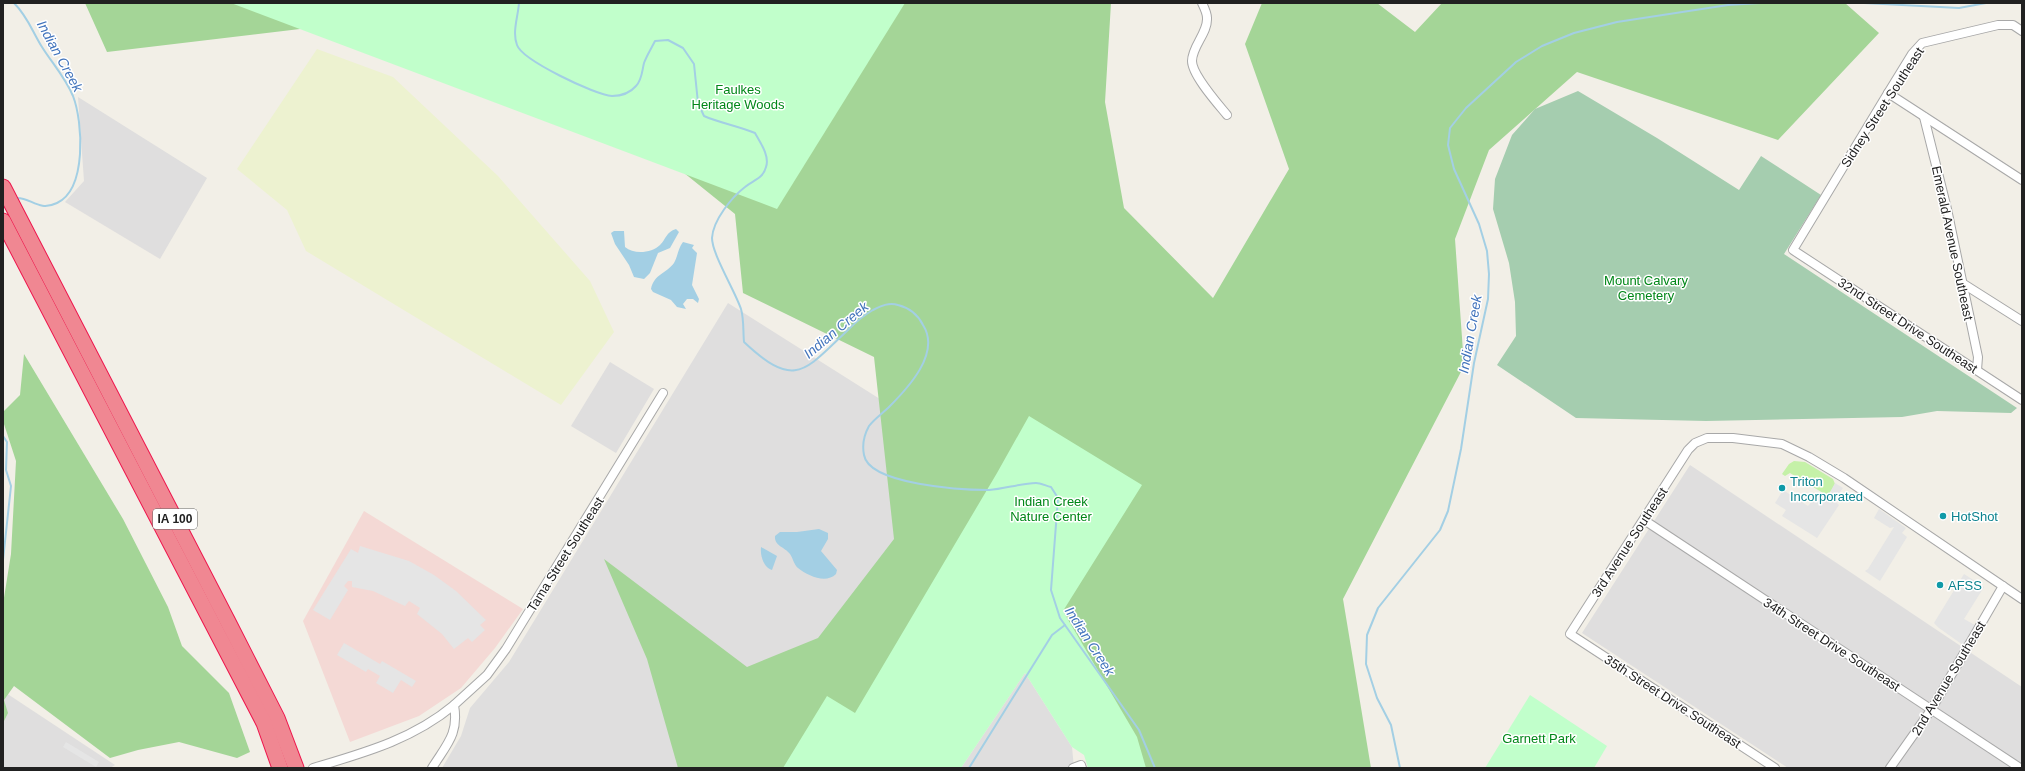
<svg xmlns="http://www.w3.org/2000/svg" width="2025" height="771" font-family="Arial,sans-serif">
<style>
.residential{fill:#dfdede}
.commercial{fill:#f4d9d5}
.farmland{fill:#edf2d0}
.grass{fill:#c5f1a8}
.forest{fill:#a4d597}
.cemetery{fill:#a5cdaf}
.park{fill:#c1ffcb}
.parking{fill:#e5e5e5}
.water{fill:#a3cfe4}
.lines{fill:none;stroke-linecap:round;stroke-linejoin:round}
.stream{stroke:#a3cfe4;stroke-width:2}
.street-casing{stroke:#a8a8a8;stroke-width:10}
.highway-casing{stroke:#ee164d;stroke-width:17}
.street{stroke:#fff;stroke-width:8}
.highway{stroke:#f08792;stroke-width:15}
.culture-dot{fill:#0f9aa8;stroke:#fff;stroke-width:1.5}
.labels{text-anchor:middle;stroke-width:3;stroke-linejoin:round;paint-order:stroke}
.shield{fill:#fff;stroke:#646464;stroke-width:1}
.shield-label{font-size:12px;font-weight:bold;fill:#212121}
.park-label{font-size:13px;fill:#018718;stroke:#fff}
.street-label{font-size:13px;fill:#212121;stroke:#fff}
.culture-label{font-size:13px;fill:#0d838f;stroke:#fff;text-anchor:start}
.water-label{font-size:14px;font-style:italic;fill:#4274bc;stroke:#fff}
</style>
<rect width="100%" height="100%" fill="#f2efe7"/>
<g class="residential">
<path d="M78,97L207,178L160,259L65,202L84,181Z"/>
<path d="M728,303L997,473L783,768H442L461,736L470,708L509,662Z"/>
<path d="M610,362L654,389L616,453L571,426Z"/>
<path d="M1690,465L2022,687V768H1788L1582,633Z"/>
<path d="M1025,673L1072,747L1074,768H961Z"/>
<path d="M3,691L115,765L110,768H3Z"/>
</g>
<path class="commercial" d="M364,511L523,609L495,648L461,688L419,716L350,742L303,621Z"/>
<path class="farmland" d="M317,49L393,77L498,176L590,281L614,332L561,405L306,251L287,210L237,169Z"/>
<path class="grass" d="M1794,461L1805,462L1833,479L1835,484L1828,496L1790,473L1785,476L1782,474L1789,464Z"/>
<g class="forest">
<path d="M85,3H1111L1105,102L1124,208L1213,298L1289,169L1245,44L1262,3H1377L1415,32L1442,3H1845L1879,33L1778,140L1577,72L1489,150L1455,239L1464,366L1343,599L1371,768H1144L1041,597L942,768H678L647,659L604,559L747,667L818,638L894,539L874,357L743,293L735,214L632,131L325,26L107,52Z"/>
<path d="M24,354L123,519L168,607L182,646L229,693L250,752L237,758L179,742L138,750L110,758L14,686L4,700L8,713L3,723V604L11,554L16,461L3,421V412L20,395Z"/>
</g>
<path class="cemetery" d="M1578,91L1657,138L1739,190L1761,156L1821,195L1784,254L2017,408L2011,413L1937,411L1902,417L1706,421L1576,418L1497,365L1516,336L1515,302L1509,263L1493,209L1495,179L1512,135L1535,109Z"/>
<g class="park">
<path d="M231,3H905L777,209Z"/>
<path d="M1029,416L1142,485L1063,611L1137,737L1146,768H1088L1084,755L1072,747L1025,673L961,768H783L827,696L855,713L997,473Z"/>
<path d="M1530,695L1607,746L1594,768H1485Z"/>
</g>
<g class="parking">
<path d="M1835,483L1843,488L1834,500L1839,505L1817,538L1782,516L1786,510L1775,503L1783,490L1808,506L1819,492L1828,496Z"/>
<path d="M1879,509L1906,528L1902,533L1907,537L1880,581L1865,571L1868,569L1894,527L1890,528L1874,518Z"/>
<path d="M360,546L409,561L434,575L456,591L486,620L480,625L485,630L472,642L468,638L454,649L442,634L417,614L420,608L409,601L405,606L373,591L352,587V581H348L344,586L348,590L330,620L313,610L351,549L358,553Z"/>
<path d="M1964,574L1984,587L1964,619L1975,625L1963,645L1939,628L1934,623Z"/>
<path d="M344,643L380,664L382,661L416,681L412,687L401,680L393,693L376,683L380,676L368,669L366,672L337,655Z"/>
<path d="M66,742L99,762L96,767L63,747Z"/>
</g>
<g class="water">
<path d="M676,229L679,232L670,248L658,253L650,273L644,279L634,277L629,265L615,244L611,233L614,231H624L625,247C634,255 652,253 660,245C666,239 666,232 676,229Z"/>
<path d="M683,242L694,245L692,248L697,253L692,285L699,299L698,303L693,299H687L683,304L686,309L677,307L671,300L653,292L651,289C654,274 667,273 674,263C678,256 678,248 683,242Z"/>
<path d="M819,529L828,533V539L821,551L837,570L836,574C826,584 808,576 798,568C794,565 793,558 790,554C785,547 774,546 775,536L780,532H797Z"/>
<path d="M761,547L777,556L772,570C763,567 760,555 761,547Z"/>
</g>
<g class="lines">
<g class="stream">
<path d="M14,3C28,17 32,31 42,47C52,63 65,77 73,96C83,122 87,189 57,203C38,212 31,197 16,198"/>
<path d="M519,3C518,17 512,32 517,45C522,60 595,95 612,96C621,96 630,93 636,86C642,80 642,71 644,63C647,55 651,49 655,41L668,40L683,48L694,64L698,103L704,116C720,123 738,126 755,133C760,142 770,156 766,167C763,179 753,180 745,187C732,197 713,220 712,238C712,254 735,291 741,309C744,319 743,332 744,342C796,391 805,370 849,329C856,322 864,315 873,310C881,306 889,302 898,305C910,308 918,315 923,325C941,353 908,388 889,407C883,413 874,419 869,426C864,435 862,445 864,455C869,485 964,490 989,490C1004,489 1022,483 1036,483C1041,483 1046,486 1051,487L1058,498L1051,590L1060,618L1139,730L1155,768"/>
<path d="M1864,3L1959,8L1986,3"/>
<path d="M3,436L7,442L6,470L11,486L3,560"/>
<path d="M969,768L1052,635L1065,625"/>
<path d="M1400,768L1391,725L1377,698L1366,664L1367,635L1378,608L1440,530L1448,511L1461,449L1474,363L1488,299L1489,274L1487,251L1479,224L1454,169L1448,145L1450,128L1466,108L1516,62L1542,46L1574,33L1617,22L1728,5L1760,3"/>
</g>
<g class="street-casing">
<g id="street">
<path d="M1202,3C1204,7 1207,13 1207,18C1208,33 1192,46 1192,61C1192,75 1218,104 1227,115"/>
<path d="M2022,31L2013,25H1998L1922,43L1912,54L1888,93L1793,250L2022,400"/>
<path d="M1888,93L2022,180"/>
<path d="M1924,117L1947,209L1978,357L1977,370"/>
<path d="M1962,283L2022,321"/>
<path d="M1644,520L2020,768"/>
<path d="M313,768C363,753 412,740 454,705"/>
<path d="M432,768C447,744 459,734 454,705L487,675L506,649L663,393"/>
<path d="M1073,768L1081,765L1082,768"/>
<path d="M1775,768L1570,634L1688,450L1695,443L1707,438H1733L1782,444L1809,457L1844,478L2022,599"/>
<path d="M1890,768L1931,710L2003,586"/>
</g>
</g>
<g class="highway-casing">
<g id="highway">
<path d="M3,187L227,620L277,718L296,768"/>
<path d="M3,221L264,723L280,768"/>
</g>
</g>
<use href="#street" class="street"/>
<use href="#highway" class="highway"/>
</g>
<g class="culture-dot">
<circle cx="1782" cy="488" r="4"/>
<circle cx="1943" cy="516" r="4"/>
<circle cx="1940" cy="585" r="4"/>
</g>
<g class="labels">
<rect class="shield" x="153" y="509" width="44" height="20" rx="3"/>
<g class="shield-label">
<text x="175" y="523">IA 100</text>
</g>
<g class="park-label">
<text x="738" y="94">Faulkes<tspan x="738" dy="15">Heritage Woods</tspan></text>
<text x="1646" y="285">Mount Calvary<tspan x="1646" dy="15">Cemetery</tspan></text>
<text x="1051" y="506">Indian Creek<tspan x="1051" dy="15">Nature Center</tspan></text>
<text x="1539" y="743">Garnett Park</text>
</g>
<g class="street-label">
<text transform="translate(1882 107) rotate(-57)" y="5">Sidney Street Southeast</text>
<text transform="translate(1953 243) rotate(78)" y="5">Emerald Avenue Southeast</text>
<text transform="translate(1908 325) rotate(33)" y="5">32nd Street Drive Southeast</text>
<text transform="translate(1629 542) rotate(-57)" y="5">3rd Avenue Southeast</text>
<text transform="translate(565 554) rotate(-58)" y="5">Tama Street Southeast</text>
<text transform="translate(1832 644) rotate(33)" y="5">34th Street Drive Southeast</text>
<text transform="translate(1948 678) rotate(-59)" y="5">2nd Avenue Southeast</text>
<text transform="translate(1673 701) rotate(33)" y="5">35th Street Drive Southeast</text>
</g>
<g class="culture-label">
<text x="1790" y="486">Triton<tspan x="1790" dy="15">Incorporated</tspan></text>
<text x="1951" y="521">HotShot</text>
<text x="1948" y="590">AFSS</text>
</g>
<g class="water-label">
<text transform="translate(60 56) rotate(61)" y="5">Indian Creek</text>
<text transform="translate(836 330) rotate(-40)" y="5">Indian Creek</text>
<text transform="translate(1470 334) rotate(-80)" y="5">Indian Creek</text>
<text transform="translate(1090 641) rotate(57)" y="5">Indian Creek</text>
</g>
</g>
<rect width="2025" height="771" fill="none" stroke="#212121" stroke-width="8"/>
</svg>
